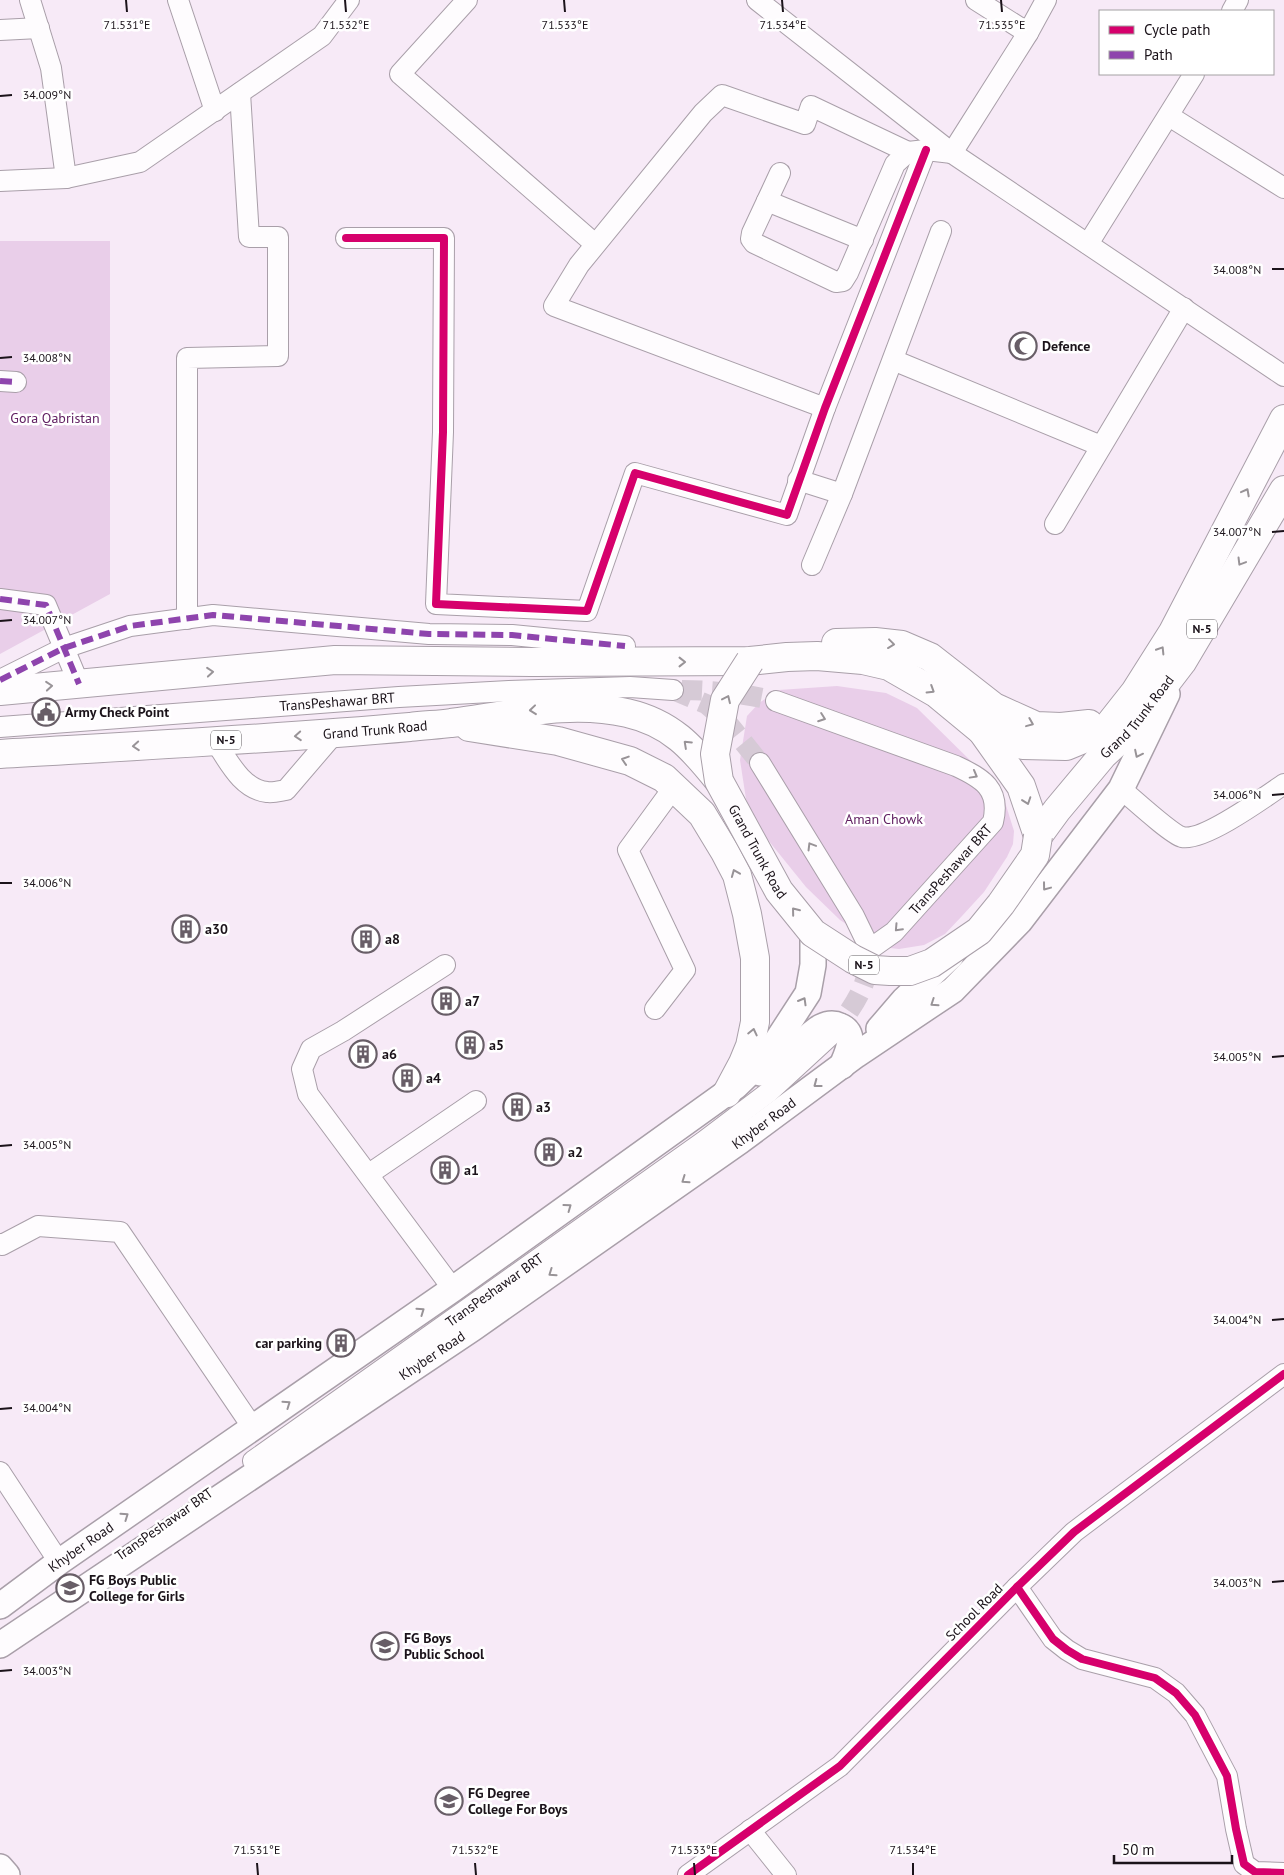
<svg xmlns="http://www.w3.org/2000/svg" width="1284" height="1875" font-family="'PT Sans',sans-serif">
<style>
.green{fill:#e9cee9}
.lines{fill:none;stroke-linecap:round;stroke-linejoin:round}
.minor-tunnel{stroke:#d6cad6;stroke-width:20;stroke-dasharray:20 10;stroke-linecap:butt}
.minor-casing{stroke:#a99fa9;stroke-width:22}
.major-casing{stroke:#a99fa9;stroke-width:28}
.highway-casing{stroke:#a99fa9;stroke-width:30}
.minor{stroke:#fefcfe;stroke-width:20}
.major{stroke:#fefcfe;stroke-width:25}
.highway{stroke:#fefcfe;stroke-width:28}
.highway-bridge-casing{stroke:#a99fa9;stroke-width:30;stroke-linecap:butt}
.highway-bridge{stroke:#fefcfe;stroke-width:28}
.quiet{stroke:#8e44ad;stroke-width:6;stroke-dasharray:12 6;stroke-linecap:butt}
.cycleway-casing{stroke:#fff;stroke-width:11}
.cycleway{stroke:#d6006c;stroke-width:8}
.oneway{stroke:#989397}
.ticks{fill:none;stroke:#1b131a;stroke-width:2}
.labels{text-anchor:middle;stroke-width:5;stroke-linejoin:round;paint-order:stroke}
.shield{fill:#fff;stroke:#5f5a5f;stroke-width:1}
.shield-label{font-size:12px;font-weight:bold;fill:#1b131a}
.poi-label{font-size:14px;font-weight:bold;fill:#1b131a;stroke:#fff;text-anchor:start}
.park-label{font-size:14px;fill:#612062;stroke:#fff}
.street-label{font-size:14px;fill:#1b131a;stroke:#fff}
.ticks-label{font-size:12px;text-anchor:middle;fill:#1b131a;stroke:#fff;stroke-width:5;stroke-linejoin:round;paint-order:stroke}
</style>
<rect width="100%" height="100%" fill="#f7eaf7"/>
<g class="green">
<path d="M0,241H110V594L0,654Z"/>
<path d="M837,686L886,693L917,708L985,775L1004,799L1014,831L1013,844L1007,857L984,892L962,916L945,934L924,945L899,949L881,947L840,920L806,887L760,830L746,799L740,760L747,716L759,703L779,690Z"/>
</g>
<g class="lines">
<g class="minor-tunnel">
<path d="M673,690L706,704L727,722L760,763"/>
<path d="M682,690C715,690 745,694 776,701"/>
<path d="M831,1035C851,1010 868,988 870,955"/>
</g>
<g class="minor-casing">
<g id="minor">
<path d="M30,0L51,68L66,178"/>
<path d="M178,0L215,111"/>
<path d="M467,0L400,74L595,244"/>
<path d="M757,0L952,153L1284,376"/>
<path d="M976,0L1028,33"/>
<path d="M1232,11L1238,0"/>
<path d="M0,30L39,28"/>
<path d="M1169,116L1284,188"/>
<path d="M780,173L752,233L751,239L754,243L836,282L843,281L848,273L895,164L908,152L926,150L952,153L1028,33L1046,0"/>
<path d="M0,181L66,178L140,162L322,36L349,0"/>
<path d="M767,201L863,240"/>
<path d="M346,238H444L443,432L436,604L587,611L635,473L787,515L825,408L926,150"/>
<path d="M1088,244L1194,74"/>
<path d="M893,360L1101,446"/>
<path d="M0,381L16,382"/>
<path d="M825,408L554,306L579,265L703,113L722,95L805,124L811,106L908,152"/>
<path d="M798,480L842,494"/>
<path d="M1055,524L1184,308"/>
<path d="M812,565L842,494L941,231"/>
<path d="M0,599L46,605L79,684"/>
<path d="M187,619V358L278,356V237H249L240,93"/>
<path d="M0,680L64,648L130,626L213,615L429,634L512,635L625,646"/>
<path id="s1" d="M0,727L399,697L509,691L630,687L673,690"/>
<path d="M215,741C228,760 241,789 267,792C273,793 280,791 286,790L334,734"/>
<path id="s2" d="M760,763L854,916L870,949L894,932L993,822C1001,789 982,778 956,766L776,701"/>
<path d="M1121,789C1132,798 1171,834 1182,837C1203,842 1265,797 1284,784"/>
<path d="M445,965L343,1031L311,1049L302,1069L308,1094L453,1289"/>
<path d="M655,1009L685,970L628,850L674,787"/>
<path d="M369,1174L476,1101"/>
<path d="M0,1244L2,1245L38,1226L120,1232L253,1428"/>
<path id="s3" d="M253,1461L703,1142L769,1092L831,1035"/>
<path d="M0,1472L59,1562"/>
<path d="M1017,1587L1053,1639L1067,1650L1082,1659L1155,1678L1176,1693L1195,1715L1227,1776L1236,1829L1244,1864L1255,1872L1284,1873"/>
<path d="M750,1830L786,1875"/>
<path d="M688,1875L840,1766L1017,1587L1074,1532L1284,1374"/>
</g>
</g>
<g class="major-casing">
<g id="major">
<path d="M879,1029L904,1000L951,956"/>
<path d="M760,1073C768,1069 777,1065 784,1060C797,1051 807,1034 821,1027C827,1024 834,1023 840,1026C858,1033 847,1053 842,1066"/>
<path id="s4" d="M0,1606L59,1562L453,1289L736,1086L767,1056L808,993L813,965V933"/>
<path id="s5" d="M0,1645L473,1328L740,1141L856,1055L953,990L1020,921L1121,789L1167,694"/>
<path d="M0,1867L7,1875"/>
</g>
</g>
<g class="highway-casing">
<g id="highway">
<path d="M836,643L875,642L902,645L930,657L994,707L1036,726L1061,727L1089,724"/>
<path d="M0,691L335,660L532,662L750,661L787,657L817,656L863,660L889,666L936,693L982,731L1023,745L1066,746L1105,730L1135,692L1173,632L1284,419"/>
<path d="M469,727L558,741L630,761L664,778L702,814L725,852L737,875L747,914L755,958V1022L750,1046L743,1063L727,1093"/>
<path d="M982,731L1021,786L1038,836"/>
<path id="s6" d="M0,754C137,746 274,739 410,727C424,725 438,725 451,723C510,716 568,699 627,713C671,723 692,747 719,781"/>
<path id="s7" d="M1038,836L1057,810L1103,755L1130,730L1182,662L1284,490"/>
</g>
</g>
<use href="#minor" class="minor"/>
<use href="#major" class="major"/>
<use href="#highway" class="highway"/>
<g class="highway-bridge-casing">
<g id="highway-bridge">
<path id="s8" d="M750,661L725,700L715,754L719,781L779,891L813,933L853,959L875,970L890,971H910L932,963L979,931L1001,904L1035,855L1038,836"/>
</g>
</g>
<use href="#highway-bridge" class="highway-bridge"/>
<g class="quiet">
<path d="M0,381L16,382"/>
<path d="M0,599L46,605L79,684"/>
<path d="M0,680L64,648L130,626L213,615L429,634L512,635L625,646"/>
</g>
<g class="cycleway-casing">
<g id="cycleway">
<path d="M346,238H444L443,432L436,604L587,611L635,473L787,515L825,408L926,150"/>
<path d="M1017,1587L1053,1639L1067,1650L1082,1659L1155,1678L1176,1693L1195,1715L1227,1776L1236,1829L1244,1864L1255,1872L1284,1873"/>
<path d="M688,1875L840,1766L1017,1587L1074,1532L1284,1374"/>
</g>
</g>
<use href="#cycleway" class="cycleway"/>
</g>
<defs><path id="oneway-chevron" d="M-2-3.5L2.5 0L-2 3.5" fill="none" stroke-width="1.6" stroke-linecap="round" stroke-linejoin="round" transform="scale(1.25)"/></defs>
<g class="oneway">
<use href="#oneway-chevron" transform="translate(1246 492) rotate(-62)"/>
<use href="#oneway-chevron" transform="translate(1241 562) rotate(121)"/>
<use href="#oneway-chevron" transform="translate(891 644) rotate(7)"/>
<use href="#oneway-chevron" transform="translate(1161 650) rotate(-58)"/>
<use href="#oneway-chevron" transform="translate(682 662)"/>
<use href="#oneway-chevron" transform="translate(210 672) rotate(-5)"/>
<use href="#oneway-chevron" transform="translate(49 686) rotate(-5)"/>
<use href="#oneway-chevron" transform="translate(931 690) rotate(32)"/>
<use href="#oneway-chevron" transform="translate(727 699) rotate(-65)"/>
<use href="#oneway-chevron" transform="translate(533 710) rotate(174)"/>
<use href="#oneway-chevron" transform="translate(822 718) rotate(20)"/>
<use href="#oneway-chevron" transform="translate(1030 723) rotate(22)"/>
<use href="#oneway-chevron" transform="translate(298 736) rotate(176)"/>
<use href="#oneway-chevron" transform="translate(687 744) rotate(-137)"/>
<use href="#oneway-chevron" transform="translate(136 746) rotate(176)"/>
<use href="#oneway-chevron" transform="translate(1138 754) rotate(116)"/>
<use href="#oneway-chevron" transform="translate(625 760) rotate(-162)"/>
<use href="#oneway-chevron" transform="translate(974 775) rotate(29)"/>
<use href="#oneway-chevron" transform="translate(1027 801) rotate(71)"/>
<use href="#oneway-chevron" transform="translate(811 846) rotate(-121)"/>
<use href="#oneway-chevron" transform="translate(735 873) rotate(-112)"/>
<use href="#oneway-chevron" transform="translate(1046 887) rotate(127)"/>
<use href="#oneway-chevron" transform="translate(795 911) rotate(-129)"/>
<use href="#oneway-chevron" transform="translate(898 928) rotate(133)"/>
<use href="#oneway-chevron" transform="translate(803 1001) rotate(-60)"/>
<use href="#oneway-chevron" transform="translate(934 1003) rotate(146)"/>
<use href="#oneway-chevron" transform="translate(753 1032) rotate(-77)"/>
<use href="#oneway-chevron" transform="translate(817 1084) rotate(143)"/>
<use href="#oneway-chevron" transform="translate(685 1180) rotate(145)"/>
<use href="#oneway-chevron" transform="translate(568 1207) rotate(-36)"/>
<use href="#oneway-chevron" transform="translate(552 1273) rotate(145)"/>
<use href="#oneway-chevron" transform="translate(421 1311) rotate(-35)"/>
<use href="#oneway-chevron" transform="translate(287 1404) rotate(-35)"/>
<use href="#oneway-chevron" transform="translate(125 1516) rotate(-35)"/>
</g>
<path class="ticks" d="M126,0L127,12M345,0L346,12M564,0L565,12M782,0L783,12M1001,0L1002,12M0,96L12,95M1272,269H1284M0,358L12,357M1272,532L1284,531M0,621L12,620M1272,795L1284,794M0,883H12M1272,1057L1284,1056M0,1146L12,1145M1272,1320L1284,1319M0,1409L12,1408M1272,1582L1284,1581M0,1671L12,1670M257,1863L258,1875M475,1863L476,1875M694,1863L695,1875M913,1863V1875"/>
<defs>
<g id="mosque-ring" transform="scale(1.4375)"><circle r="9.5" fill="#fff" stroke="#685e67" stroke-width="1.5"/><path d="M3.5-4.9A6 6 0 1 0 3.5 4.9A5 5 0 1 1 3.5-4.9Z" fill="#685e67"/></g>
<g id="civic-ring" transform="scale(1.4375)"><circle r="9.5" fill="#fff" stroke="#685e67" stroke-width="1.5"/><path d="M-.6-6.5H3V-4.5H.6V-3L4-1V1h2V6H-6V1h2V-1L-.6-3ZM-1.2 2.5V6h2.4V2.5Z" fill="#685e67"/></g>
<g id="building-ring" transform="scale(1.4375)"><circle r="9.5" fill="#fff" stroke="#685e67" stroke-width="1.5"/><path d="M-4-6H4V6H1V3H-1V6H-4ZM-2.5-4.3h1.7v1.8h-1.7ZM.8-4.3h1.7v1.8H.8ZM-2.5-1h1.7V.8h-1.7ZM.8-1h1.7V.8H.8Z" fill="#685e67"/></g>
<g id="university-ring" transform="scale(1.4375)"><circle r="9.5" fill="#fff" stroke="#685e67" stroke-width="1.5"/><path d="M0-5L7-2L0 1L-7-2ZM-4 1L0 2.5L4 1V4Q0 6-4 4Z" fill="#685e67"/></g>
<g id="school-ring" transform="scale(1.4375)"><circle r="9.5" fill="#fff" stroke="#685e67" stroke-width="1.5"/><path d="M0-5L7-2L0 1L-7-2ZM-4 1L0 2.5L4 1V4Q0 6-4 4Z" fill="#685e67"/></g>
</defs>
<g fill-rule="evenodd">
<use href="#mosque-ring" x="1023" y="346"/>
<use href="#civic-ring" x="46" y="712"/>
<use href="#building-ring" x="186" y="929"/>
<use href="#building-ring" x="366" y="939"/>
<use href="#building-ring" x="446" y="1001"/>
<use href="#building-ring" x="470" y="1045"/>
<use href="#building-ring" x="363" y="1054"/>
<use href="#building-ring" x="407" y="1078"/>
<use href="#building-ring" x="517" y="1107"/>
<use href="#building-ring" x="549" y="1152"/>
<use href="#building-ring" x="445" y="1170"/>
<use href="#building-ring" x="341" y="1343"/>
<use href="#university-ring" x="70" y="1588"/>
<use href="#school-ring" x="385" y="1646"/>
<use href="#university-ring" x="449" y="1801"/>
</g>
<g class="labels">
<g class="shield">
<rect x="1187" y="619.5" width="30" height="19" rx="4"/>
<rect x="211" y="730.5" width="30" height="19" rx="4"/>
<rect x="849" y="955.5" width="30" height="19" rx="4"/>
</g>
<g class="shield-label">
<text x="1202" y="633">N-5</text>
<text x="226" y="744">N-5</text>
<text x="864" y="969">N-5</text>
</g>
<g class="poi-label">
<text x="1042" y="351">Defence</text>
<text x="65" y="717">Army Check Point</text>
<text x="205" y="934">a30</text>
<text x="385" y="944">a8</text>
<text x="465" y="1006">a7</text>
<text x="489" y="1050">a5</text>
<text x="382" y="1059">a6</text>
<text x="426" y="1083">a4</text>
<text x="536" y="1112">a3</text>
<text x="568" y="1157">a2</text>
<text x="464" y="1175">a1</text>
<text x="322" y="1348" text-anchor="end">car parking</text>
<text x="89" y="1585">FG Boys Public<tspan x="89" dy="16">College for Girls</tspan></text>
<text x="404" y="1643">FG Boys<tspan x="404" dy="16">Public School</tspan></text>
<text x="468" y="1798">FG Degree<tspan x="468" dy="16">College For Boys</tspan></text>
</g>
<g class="park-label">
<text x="55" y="423">Gora Qabristan</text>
<text x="884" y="824">Aman Chowk</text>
</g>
<g class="street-label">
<text dy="5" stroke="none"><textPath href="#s1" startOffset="338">TransPeshawar BRT</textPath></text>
<text dy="5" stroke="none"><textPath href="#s7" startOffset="155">Grand Trunk Road</textPath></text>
<text dy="5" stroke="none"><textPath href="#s6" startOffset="376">Grand Trunk Road</textPath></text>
<text dy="5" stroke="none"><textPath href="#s8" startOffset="209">Grand Trunk Road</textPath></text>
<text dy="5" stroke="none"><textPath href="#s2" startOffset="330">TransPeshawar BRT</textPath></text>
<text dy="5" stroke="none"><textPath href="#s5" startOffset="925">Khyber Road</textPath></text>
<text dy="5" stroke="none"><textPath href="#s3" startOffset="296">TransPeshawar BRT</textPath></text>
<text dy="5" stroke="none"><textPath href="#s5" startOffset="520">Khyber Road</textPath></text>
<text transform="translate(164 1524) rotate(-35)" y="5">TransPeshawar BRT</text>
<text dy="5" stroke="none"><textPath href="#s4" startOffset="100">Khyber Road</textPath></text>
<text transform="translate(974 1612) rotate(-45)" y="5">School Road</text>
</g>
</g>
<g class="ticks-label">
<text x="127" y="29">71.531°E</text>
<text x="346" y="29">71.532°E</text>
<text x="565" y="29">71.533°E</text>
<text x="783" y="29">71.534°E</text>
<text x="1002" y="29">71.535°E</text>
<text x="47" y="99">34.009°N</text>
<text x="1237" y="274">34.008°N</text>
<text x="47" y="362">34.008°N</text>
<text x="1237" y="536">34.007°N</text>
<text x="47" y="624">34.007°N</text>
<text x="1237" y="799">34.006°N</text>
<text x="47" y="887">34.006°N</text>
<text x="1237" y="1061">34.005°N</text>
<text x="47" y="1149">34.005°N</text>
<text x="1237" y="1324">34.004°N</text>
<text x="47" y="1412">34.004°N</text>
<text x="1237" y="1587">34.003°N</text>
<text x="47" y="1675">34.003°N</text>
<text x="257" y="1854">71.531°E</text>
<text x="475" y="1854">71.532°E</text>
<text x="694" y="1854">71.533°E</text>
<text x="913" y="1854">71.534°E</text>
</g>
<rect x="1099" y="10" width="175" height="65" fill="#ffffff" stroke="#a4a1a3"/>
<rect x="1109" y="26" width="25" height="8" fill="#d6006c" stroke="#a4a1a3"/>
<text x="1144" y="35" font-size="15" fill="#1b131a">Cycle path</text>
<rect x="1109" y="51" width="25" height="8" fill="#8e44ad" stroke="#a4a1a3"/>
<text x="1144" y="60" font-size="15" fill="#1b131a">Path</text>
<path d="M1114 1855v8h118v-8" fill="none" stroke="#1b131a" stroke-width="2.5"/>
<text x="1122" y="1855" font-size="15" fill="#1b131a" stroke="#ffffff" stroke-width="4" paint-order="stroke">50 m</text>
</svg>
